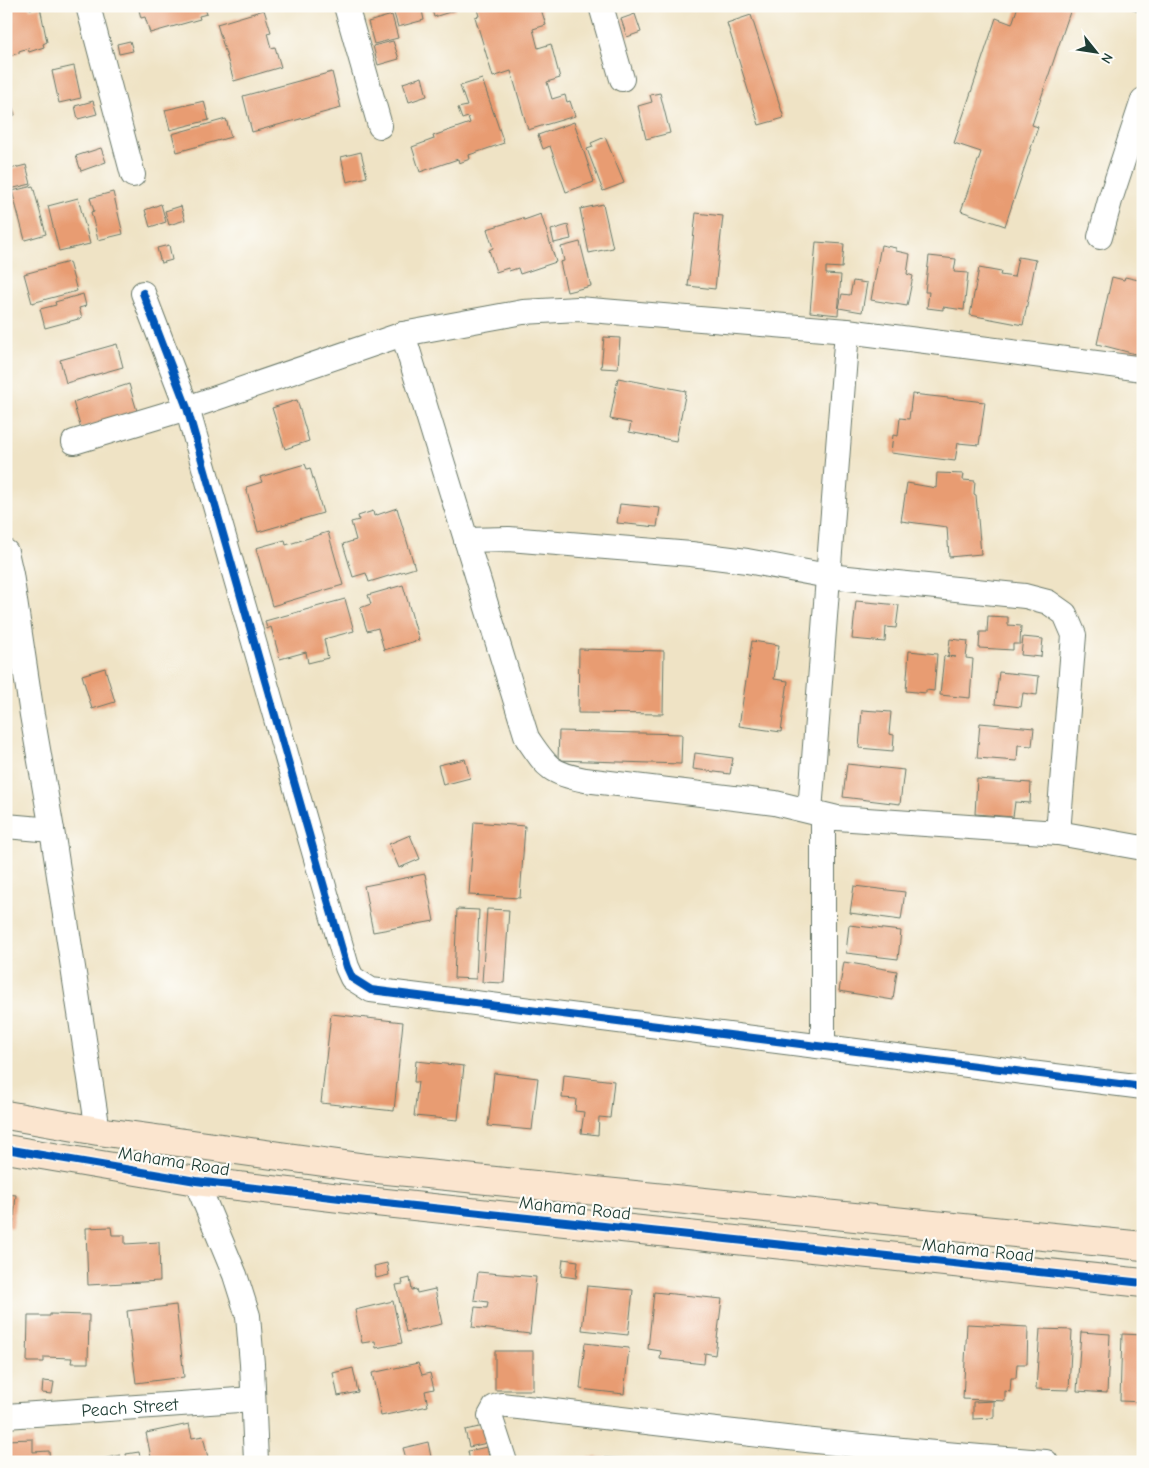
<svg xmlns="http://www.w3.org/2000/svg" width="1149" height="1468" font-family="'Comic Neue',sans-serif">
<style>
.building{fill:#e89c72}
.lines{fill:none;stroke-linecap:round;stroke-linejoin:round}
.street-casing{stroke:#687767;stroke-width:26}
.secondary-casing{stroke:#687767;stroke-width:30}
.street{stroke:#fff;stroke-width:24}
.secondary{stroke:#fbe5cf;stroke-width:28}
.cycleway-casing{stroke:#fdfcf7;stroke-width:11}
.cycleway{stroke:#0057b8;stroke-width:8}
.labels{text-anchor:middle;stroke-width:4.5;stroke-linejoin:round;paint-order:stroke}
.street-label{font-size:18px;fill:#1f3d34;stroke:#fdfcf7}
</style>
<rect width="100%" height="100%" fill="#fdfcf7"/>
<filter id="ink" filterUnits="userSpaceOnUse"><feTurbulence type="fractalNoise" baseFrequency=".02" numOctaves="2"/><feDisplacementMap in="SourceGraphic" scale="10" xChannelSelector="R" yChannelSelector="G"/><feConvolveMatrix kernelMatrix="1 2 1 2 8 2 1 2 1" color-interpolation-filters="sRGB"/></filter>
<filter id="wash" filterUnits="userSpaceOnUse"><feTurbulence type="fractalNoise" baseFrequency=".0096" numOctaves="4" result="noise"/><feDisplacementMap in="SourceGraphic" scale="20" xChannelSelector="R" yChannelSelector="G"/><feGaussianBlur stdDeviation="1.12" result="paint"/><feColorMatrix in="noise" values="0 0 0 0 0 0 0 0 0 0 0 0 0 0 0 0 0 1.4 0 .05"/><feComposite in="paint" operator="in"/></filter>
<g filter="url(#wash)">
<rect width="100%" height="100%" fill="#efe3c5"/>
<g id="blocks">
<g class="building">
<path d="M6,6H29L30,9L40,7L47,42L43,44L44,47L29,52L28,48L19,51V53L6,57Z"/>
<path d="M138,6H204L207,14L199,16L200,19L150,33L145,17L141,18Z"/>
<path d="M406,6H421L424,20L398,27L393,10Z"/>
<path d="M431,6H455L456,10L434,17Z"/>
<path d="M476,6H540L546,25L533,29L538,48L551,44L560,78L547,82L552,99L565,95L567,102L570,101L575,116L528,130L511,71L493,77L475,17L479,16Z"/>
<path d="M1018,6H1072L1032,125L1038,127L1005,226L961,211L981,152L954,143L996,18L1012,24Z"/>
<path d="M1134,6H1143V13L1133,10Z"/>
<path d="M264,10L271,32L267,33L271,48L275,47L281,67L234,81L217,24Z"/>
<path d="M635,14L641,32L627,37L621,19Z"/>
<path d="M392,15L398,38L374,44L368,22Z"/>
<path d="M751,15L784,118L759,125L727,23Z"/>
<path d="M130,41L133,51L119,54L117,44Z"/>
<path d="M393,41L399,59L378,65L373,46Z"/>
<path d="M74,66L81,98L59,103L52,71Z"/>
<path d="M332,72L341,108L252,132L243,96Z"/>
<path d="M422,77L427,96L409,102L403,83Z"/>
<path d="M482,79L504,143L469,155L470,159L459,163L458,159L420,172L412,147L434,139L433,136L470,123L468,117L462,119L458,108L467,106L460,86Z"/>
<path d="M6,86L15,115L6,118Z"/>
<path d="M660,93L670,133L646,139L638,106L652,102L650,95Z"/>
<path d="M93,101L97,114L78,119L75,106Z"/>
<path d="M204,101L209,120L170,130L165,110Z"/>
<path d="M226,119L231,137L177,152L172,134Z"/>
<path d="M574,122L594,182L566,192L550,146L543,149L538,135Z"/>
<path d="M605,137L624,183L603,191L587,149L593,147L591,143Z"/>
<path d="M101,148L106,162L81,171L76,156Z"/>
<path d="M361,152L367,177L347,182L341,157Z"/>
<path d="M26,165L31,184L6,190V170Z"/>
<path d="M33,186L46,234L25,240L12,191Z"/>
<path d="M113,192L123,234L98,240L91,212L94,211L90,198Z"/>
<path d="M78,198L90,244L59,251L48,206Z"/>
<path d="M161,204L166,222L150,227L145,210Z"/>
<path d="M603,204L613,248L589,253L580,209Z"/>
<path d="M181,206L185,220L169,225L165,211Z"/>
<path d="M696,213L723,216L715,289L688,286Z"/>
<path d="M541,214L556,262L520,274L518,268L509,271L508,268L496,272L489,250L493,248L487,229L523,218L524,220Z"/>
<path d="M568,225L571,239L554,243L551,230Z"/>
<path d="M580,242L591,286L567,292L560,262L564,261L561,247Z"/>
<path d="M816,242L844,244L842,268L826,267V274L841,275L838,315L810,312Z"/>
<path d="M169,245L172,260L161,263L157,248Z"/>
<path d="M881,245L896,248V251L910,254L907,274L913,276L907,306L871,300Z"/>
<path d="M929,256L956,259L954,272L968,273L964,310L943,307V310L927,308L929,292H925Z"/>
<path d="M1018,257L1036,260L1023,325L970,315L979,268L1001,272L1000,275L1014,277Z"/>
<path d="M69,262L77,291L32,303L24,274Z"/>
<path d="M1112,277L1124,280L1125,277L1143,281V356L1097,344Z"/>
<path d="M853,281L867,283L862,312L839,308L842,294L850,295Z"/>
<path d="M83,294L86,306L79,308L82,318L45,328L40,309L56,305L55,302Z"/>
<path d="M604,337L620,338L618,369L601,368Z"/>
<path d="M117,344L123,367L66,383L60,360Z"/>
<path d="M618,378L686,391L676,441L629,432L631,423L610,419Z"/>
<path d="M129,384L137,411L81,429L73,402Z"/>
<path d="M912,394L985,402L979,445L958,443L955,461L891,453L893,435L898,436L900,418L909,419Z"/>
<path d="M297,400L309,441L285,449L272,408Z"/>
<path d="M305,464L307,469L310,468L323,513L258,532L246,487L262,482L260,477Z"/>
<path d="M937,473L964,474L963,480L975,481L974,494L976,495L981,554L949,557L947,527L901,521L907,483L936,488Z"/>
<path d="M620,504L660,508L657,527L617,523Z"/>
<path d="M397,508L415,568L369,582L366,573L353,577L343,544L356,540L351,522L359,520L358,516L373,511L374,516Z"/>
<path d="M328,532L343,585L272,606L256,548L285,540L286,545Z"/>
<path d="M403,585L419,640L384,650L378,628L367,631L360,608L371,604L368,595Z"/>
<path d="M345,599L354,631L324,639L328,658L308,663L306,652L280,659L271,627L267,629L265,621Z"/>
<path d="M856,601L899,605L896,628L886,627L885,642L852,639Z"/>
<path d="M988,616L1008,617V625L1021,626L1020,644H1013V650L979,648L980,632H987Z"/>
<path d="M1023,637L1043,639L1041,657L1021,655Z"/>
<path d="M950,639L968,641L966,658L973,659L970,698L940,695L944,656L956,657L948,656Z"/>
<path d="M752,641L779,645L774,679L788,681L781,732L739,726Z"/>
<path d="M579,649L664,651L663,714L578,713Z"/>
<path d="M909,651L937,654L934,691L926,690V693L906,691Z"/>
<path d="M105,668L115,702L92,709L82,675Z"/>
<path d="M999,672L1039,676L1037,695L1023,693L1021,707L995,704Z"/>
<path d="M862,710L891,712L889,734L894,735L893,751L859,748Z"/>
<path d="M980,723L1034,728L1032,746L1018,745L1017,761L977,758Z"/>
<path d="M559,731L682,734L681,764L558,760Z"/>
<path d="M695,753L733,758L730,774L693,769Z"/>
<path d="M465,759L470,778L443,785L438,765Z"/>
<path d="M847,764L904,770L900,804L843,797Z"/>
<path d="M977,779L1031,783L1030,803L1015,802L1013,817L975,814Z"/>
<path d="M474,822L525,826L520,898L469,895Z"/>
<path d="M410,835L420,859L399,868L389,844Z"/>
<path d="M425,874L434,921L373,932L364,886Z"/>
<path d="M854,886L905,892L901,920L850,913Z"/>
<path d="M457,909L479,910L476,979L454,978Z"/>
<path d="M487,909L509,910L504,983L482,982Z"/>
<path d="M849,925L901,931L898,959L846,953Z"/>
<path d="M844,962L897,971L893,1000L839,991Z"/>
<path d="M331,1014L403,1022L394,1111L321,1103Z"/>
<path d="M416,1061L464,1066L458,1120L414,1116L418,1082H414Z"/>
<path d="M494,1073L538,1078L532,1130L488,1126Z"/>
<path d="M564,1075L614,1081L610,1118L599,1117L598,1135L581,1133L584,1112L575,1111L576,1099L562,1098Z"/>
<path d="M6,1194L16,1195L13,1228L6,1227Z"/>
<path d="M111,1227L112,1235H125V1244L159,1242L160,1281L88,1285L86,1228Z"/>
<path d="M563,1259L578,1261L576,1278L561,1276Z"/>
<path d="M387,1263L389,1275L376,1278L374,1266Z"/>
<path d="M478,1272L536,1277L530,1334L472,1327L475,1307L487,1308L488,1302L474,1300Z"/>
<path d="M410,1278L412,1290L416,1289L417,1293L435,1289L442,1324L406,1332L396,1285L403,1284L402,1280Z"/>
<path d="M587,1286L633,1290L628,1335L582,1330Z"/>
<path d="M654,1292L722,1299L715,1355L705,1353L704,1364L660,1359L661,1351L648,1349Z"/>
<path d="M393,1301L402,1343L376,1348L375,1341L362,1343L355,1310Z"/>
<path d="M176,1305L184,1377L136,1383L127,1311Z"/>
<path d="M50,1314L89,1315L88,1363H71L72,1358L44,1357V1362H27L28,1316H50Z"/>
<path d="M967,1324L1028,1327L1027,1364H1017L1016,1378H1011L1010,1392L1005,1391V1401L963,1399Z"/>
<path d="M1040,1329L1072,1330L1069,1390L1036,1389Z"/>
<path d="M1081,1332L1110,1334L1107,1393L1077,1391Z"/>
<path d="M1122,1334L1143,1335V1402L1120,1401Z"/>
<path d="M585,1343L629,1348L624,1394L580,1389Z"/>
<rect x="495" y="1351" width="38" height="39"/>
<path d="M418,1363L422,1375L430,1373L434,1389L425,1391L428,1406L381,1416L372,1373Z"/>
<path d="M353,1368L358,1392L338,1396L333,1373Z"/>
<path d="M43,1381L54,1382L52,1394L42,1393Z"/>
<path d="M994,1401V1418L973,1419V1402Z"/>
<path d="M189,1424L192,1438L203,1436L209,1462H152L146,1433Z"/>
<path d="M484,1426L487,1443L469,1447L465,1430Z"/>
<path d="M33,1439V1452L49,1451L50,1462H6V1440Z"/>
<path d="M428,1442L432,1462H401V1459L406,1458L403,1448Z"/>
<path d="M487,1447L490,1462H470L468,1451Z"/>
<path d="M139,1452L141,1462H102V1459L120,1455L121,1460L127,1459L126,1454Z"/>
<path d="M586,1457L637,1459V1462H567V1459L586,1460Z"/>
</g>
</g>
</g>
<g filter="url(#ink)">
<use href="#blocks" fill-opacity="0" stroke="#687767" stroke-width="1"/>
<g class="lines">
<g class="street-casing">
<g id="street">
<path d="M88,6L133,175"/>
<path d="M346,6L380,126"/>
<path d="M601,6L622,79"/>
<path d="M1100,237L1111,197L1143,100"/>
<path d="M143,293L187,408L347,967L352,978L371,990L1143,1087"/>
<path d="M403,334L527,738C547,767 549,773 585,780L775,803L837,818L1058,833L1143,848"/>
<path d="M74,442L187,408L403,334L523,312L578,309L847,331L1143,369"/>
<path d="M466,540L509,539L691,554L747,561L828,576L1025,596L1048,602L1065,614L1074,635L1058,833"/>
<path d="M6,552L11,574L32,715L52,830L98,1131"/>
<path d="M810,811L847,331"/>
<path d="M6,826L52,830"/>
<path d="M823,1046V816"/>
<path d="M196,1181L235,1275L248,1316L252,1364L256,1462"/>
<path id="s1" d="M6,1416L253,1399"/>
<path d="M505,1462L490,1416L495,1407L501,1405C683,1426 864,1449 1046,1462"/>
</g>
</g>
<g class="secondary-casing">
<g id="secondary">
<path d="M6,1115L98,1131L367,1168L1143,1246"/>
<path d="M6,1149L196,1181L357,1200L1143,1283"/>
</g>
</g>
<use href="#street" class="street"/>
<use href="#secondary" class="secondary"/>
<g class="cycleway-casing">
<g id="cycleway">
<path d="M143,293L187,408L347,967L352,978L371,990L1143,1087"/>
<path d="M6,1149L196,1181L357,1200L1143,1283"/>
</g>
</g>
<use href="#cycleway" class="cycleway"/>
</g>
</g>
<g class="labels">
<g class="street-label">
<text transform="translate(174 1161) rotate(9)" y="6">Mahama Road</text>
<text transform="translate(575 1208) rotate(6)" y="6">Mahama Road</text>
<text transform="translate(978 1250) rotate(6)" y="6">Mahama Road</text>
<text dy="6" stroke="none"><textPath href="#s1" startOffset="124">Peach Street</textPath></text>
</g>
</g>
<rect width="1149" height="1468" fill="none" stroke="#fdfcf7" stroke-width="25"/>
<g transform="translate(1096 52) rotate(120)" stroke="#fdfcf7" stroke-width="4" paint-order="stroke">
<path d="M0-4L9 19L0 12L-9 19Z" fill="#1f3d34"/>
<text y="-8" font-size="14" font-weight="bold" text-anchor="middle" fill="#1f3d34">N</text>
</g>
</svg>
